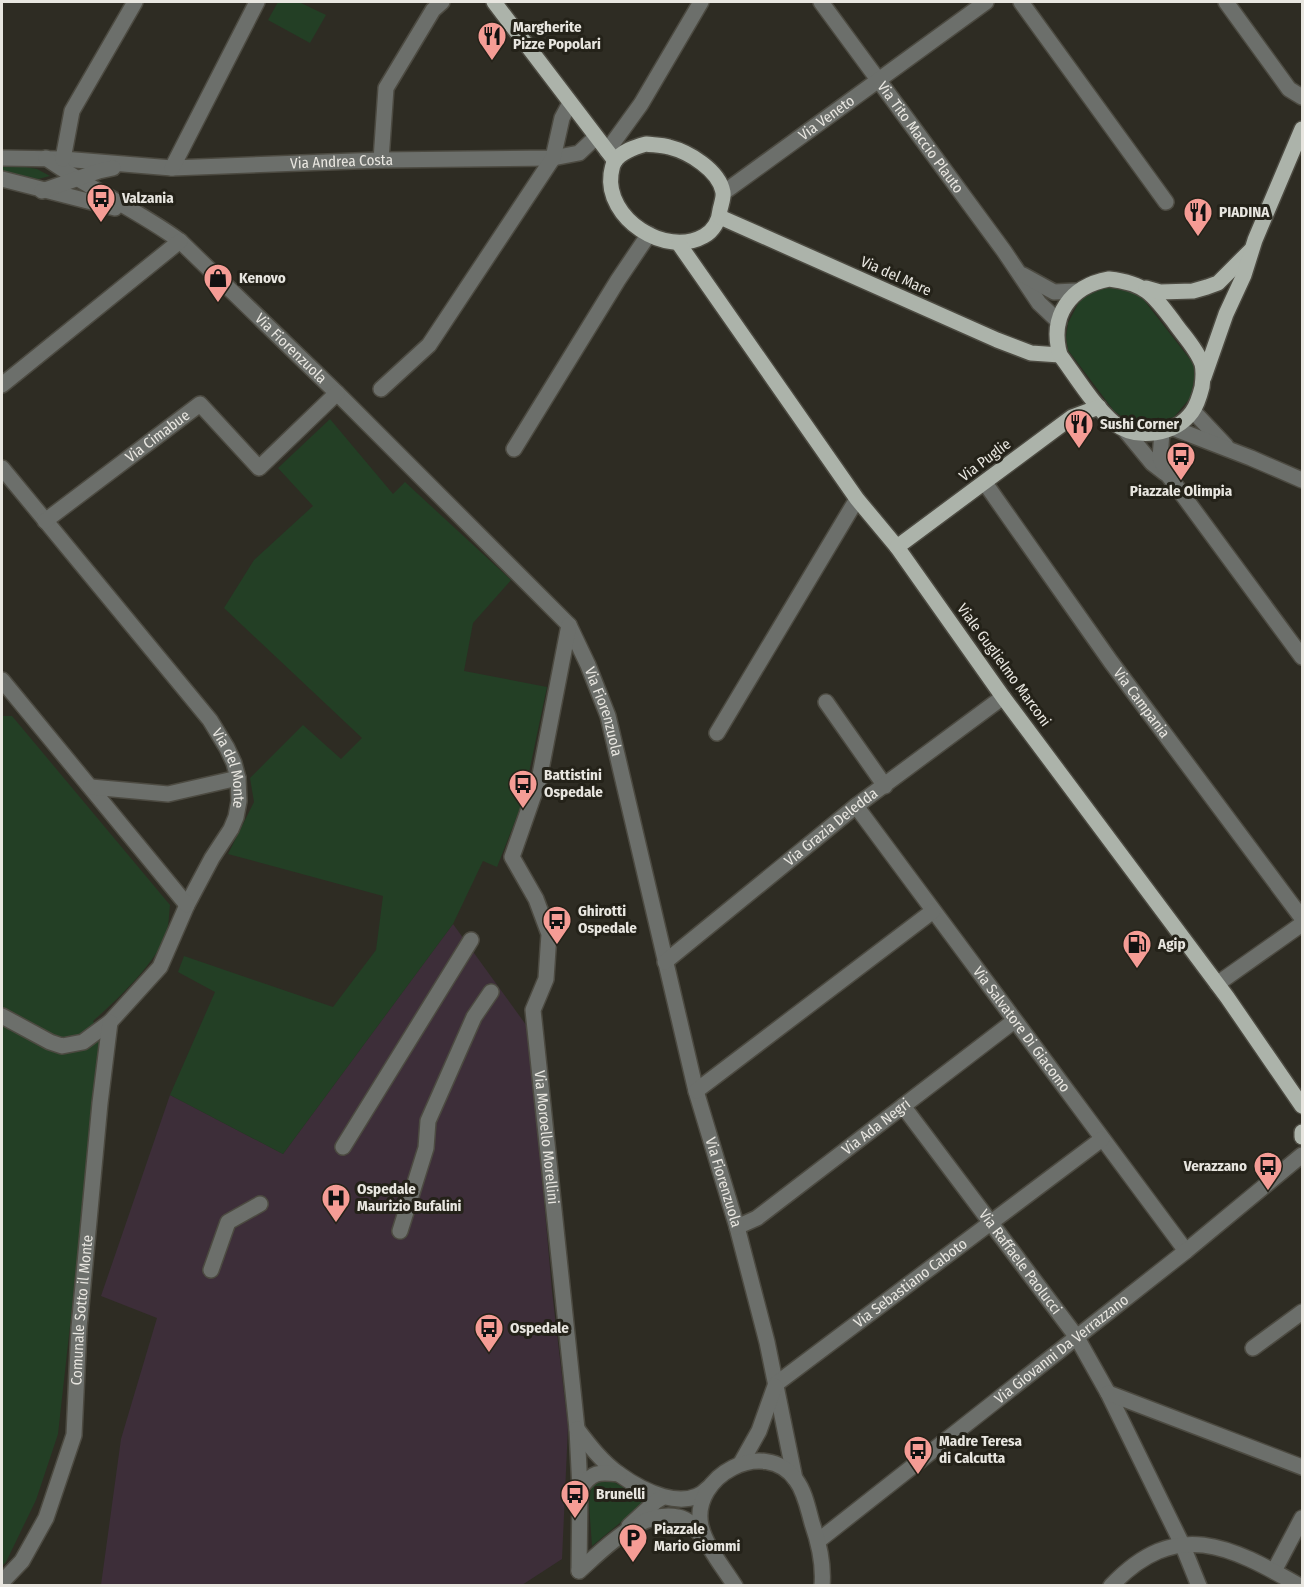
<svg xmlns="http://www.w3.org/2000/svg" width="1304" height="1587" font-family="'Fira Sans Condensed',sans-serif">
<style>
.medical{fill:#3d2e39}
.green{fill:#233f25}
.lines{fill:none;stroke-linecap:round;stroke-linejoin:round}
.minor-casing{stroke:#4c4a41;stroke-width:18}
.major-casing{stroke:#4c4a41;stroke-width:18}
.minor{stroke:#6c6f6b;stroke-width:15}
.major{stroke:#acb3aa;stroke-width:15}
.labels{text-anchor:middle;stroke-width:6;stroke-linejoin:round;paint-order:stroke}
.poi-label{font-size:15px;font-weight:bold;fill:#e8e6e0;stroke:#242219;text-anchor:start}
.street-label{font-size:15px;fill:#e8e6e0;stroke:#242219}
</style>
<rect width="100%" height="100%" fill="#2e2c23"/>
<path class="medical" d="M453,924L529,1029L552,1291L568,1427L562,1559L522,1585H101L121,1439L157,1318L101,1296L170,1095L283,1154Z"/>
<g class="green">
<path d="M278,2H299L326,15L310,43L268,20Z"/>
<path d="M2,163L37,169L50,176L38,179L2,172Z"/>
<path d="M1112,286L1140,295L1196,367L1191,397L1174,417L1144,424L1128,421L1114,411L1068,350L1066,337L1068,323L1080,300L1094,290Z"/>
<path d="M330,419L393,494L405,482L511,580L473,623L464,671L547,687L523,801L497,867L483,861L453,924L283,1154L170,1095L215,992L178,972L184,956L333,1007L376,950L383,896L228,854L254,802L250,778L303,725L341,759L362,738L224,608L254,560L313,506L278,468Z"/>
<path d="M2,716H12L170,905C169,914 169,925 166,934C157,962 116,1001 93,1021L102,1038L58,1434L36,1500L6,1562L2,1566Z"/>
<path d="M606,1478L642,1497L644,1503L592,1546L589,1504L592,1481Z"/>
</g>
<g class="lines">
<g class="minor-casing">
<g id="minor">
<path id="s1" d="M821,2L1004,251L1039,303L1059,322"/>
<path d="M1021,2L1166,202"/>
<path d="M1226,2L1289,89L1302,97"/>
<path d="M607,151L641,104L701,2"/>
<path id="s2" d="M2,158L63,159L172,168L381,160L553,158L579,153L596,137"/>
<path id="s3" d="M46,158C89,189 138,210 180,241L337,393L569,625L588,665L608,716L696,1091L737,1227L767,1342L795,1479"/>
<path d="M63,159L72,111L135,2"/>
<path d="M381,160L386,88L433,10L442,2"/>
<path d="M172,168L257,2"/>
<path d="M2,179L115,208"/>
<path d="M42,191L99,171L113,168"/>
<path id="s4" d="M723,193L986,2"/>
<path d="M1023,275L1054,292L1076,291"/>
<path d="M2,385L180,241"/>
<path d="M381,389L429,345L553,158L562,118L570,103"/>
<path d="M1193,411L1226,446"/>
<path d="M1173,428L1251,458L1302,480"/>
<path d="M1124,429L1152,463L1165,473"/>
<path d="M1162,432L1160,458L1168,475L1302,657"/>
<path d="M514,449L618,280L649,234"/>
<path id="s5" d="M2,468L210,720L227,748L234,763L238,778L239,801L236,817L231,829L212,858L187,905L160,967L110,1022L83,1042L62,1046L50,1042L2,1016"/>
<path id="s6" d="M985,483L1111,662L1302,918"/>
<path id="s7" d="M45,521L200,404L259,468L337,393"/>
<path id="s8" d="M569,625L539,780L512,857L536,899L549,934L546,979L533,1010L577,1429L580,1489L579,1571"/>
<path d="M2,680L187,905"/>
<path d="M826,702L885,786"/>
<path d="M717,733L857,499"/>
<path d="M91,787L168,794L238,778"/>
<path id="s9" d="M856,806L1186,1251"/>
<path id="s10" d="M665,962L856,806L1003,697"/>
<path d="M1217,984L1302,924"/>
<path d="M696,1091L933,911"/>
<path id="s11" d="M903,1106L1076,1336L1108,1393L1182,1544L1199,1586"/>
<path d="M343,1147L471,940"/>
<path id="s12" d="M737,1227L757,1218L1014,1021"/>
<path d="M400,1231L426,1148L428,1121L474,1017L491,992"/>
<path d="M211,1270L228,1222L260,1204"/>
<path d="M1253,1348L1302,1312"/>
<path id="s13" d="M776,1384L1102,1139"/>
<path d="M1108,1393L1302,1467"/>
<path d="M577,1429C589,1445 602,1462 619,1474C641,1490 685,1513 708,1488"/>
<path d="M741,1463L759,1431L775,1386"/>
<path d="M580,1489C592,1471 599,1472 619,1474"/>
<path d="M629,1526L655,1502L663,1497"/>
<path id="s14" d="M818,1541L1186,1251L1302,1155"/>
<path d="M579,1571C604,1549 641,1509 678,1517C689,1519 696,1528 702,1537"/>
<path d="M1274,1571L1302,1518"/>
<path id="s15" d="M2,1582L22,1561L46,1518L74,1435L79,1328L100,1103L110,1022"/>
<path d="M735,1586C724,1568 706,1547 701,1526C690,1476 765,1436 796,1480C805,1492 808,1509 812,1523C819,1543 824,1564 822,1586"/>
<path d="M1111,1586C1176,1517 1230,1546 1300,1586"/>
</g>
</g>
<g class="major-casing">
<g id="major">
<path d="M494,2L615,161"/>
<path d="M646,144C653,145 662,145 669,147C689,152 719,170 723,192C724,197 721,205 720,210C719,221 713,231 704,236C665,258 605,218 611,174C612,170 612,165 615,161C622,151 635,147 646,144Z"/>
<path d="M720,217L997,340L1031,353L1060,355"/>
<path d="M679,244L857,499L897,547L1003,697L1227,997L1302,1106"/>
<path d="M1109,279C1145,283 1153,294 1174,322C1183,335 1197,349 1202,364C1204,372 1203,379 1202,387C1200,395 1197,405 1192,412C1175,435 1137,441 1114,423C1093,405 1077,378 1060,355C1049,316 1070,286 1109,279Z"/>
<path d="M1146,288L1160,292L1193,291L1207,287L1218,283L1250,251"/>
<path d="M1204,377L1226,314L1244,275L1255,240L1302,129"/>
<path d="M897,547L1072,417L1099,407"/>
<path d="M1302,1132V1137"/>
</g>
</g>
<use href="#minor" class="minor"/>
<use href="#major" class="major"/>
</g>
<defs>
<g id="restaurant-pin" transform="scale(1.5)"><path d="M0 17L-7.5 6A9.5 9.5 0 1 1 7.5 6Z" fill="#f59c95" stroke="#242219"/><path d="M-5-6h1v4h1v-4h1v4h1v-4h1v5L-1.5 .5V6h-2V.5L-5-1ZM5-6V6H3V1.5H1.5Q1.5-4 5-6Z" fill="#111"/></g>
<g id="bus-pin" transform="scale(1.5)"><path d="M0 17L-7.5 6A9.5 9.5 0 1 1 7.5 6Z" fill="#f59c95" stroke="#242219"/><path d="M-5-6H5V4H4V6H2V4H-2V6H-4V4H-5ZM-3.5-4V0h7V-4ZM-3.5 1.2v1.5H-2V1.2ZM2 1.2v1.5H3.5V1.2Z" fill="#111"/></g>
<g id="shop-pin" transform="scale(1.5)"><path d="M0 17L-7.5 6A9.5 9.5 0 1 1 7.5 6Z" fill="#f59c95" stroke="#242219"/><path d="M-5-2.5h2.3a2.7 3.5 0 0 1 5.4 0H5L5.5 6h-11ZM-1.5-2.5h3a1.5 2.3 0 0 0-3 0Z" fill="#111"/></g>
<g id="fuel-pin" transform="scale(1.5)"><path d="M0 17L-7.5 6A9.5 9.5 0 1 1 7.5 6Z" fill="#f59c95" stroke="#242219"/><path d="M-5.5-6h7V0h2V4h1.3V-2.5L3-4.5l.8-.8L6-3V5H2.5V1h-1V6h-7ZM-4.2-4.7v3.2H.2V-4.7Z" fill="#111"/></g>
<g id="hospital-pin" transform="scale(1.5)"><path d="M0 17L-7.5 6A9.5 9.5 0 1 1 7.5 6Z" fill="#f59c95" stroke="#242219"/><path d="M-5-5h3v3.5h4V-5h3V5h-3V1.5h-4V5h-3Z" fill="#111"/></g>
<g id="parking-pin" transform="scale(1.5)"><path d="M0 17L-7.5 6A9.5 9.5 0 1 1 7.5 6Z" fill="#f59c95" stroke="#242219"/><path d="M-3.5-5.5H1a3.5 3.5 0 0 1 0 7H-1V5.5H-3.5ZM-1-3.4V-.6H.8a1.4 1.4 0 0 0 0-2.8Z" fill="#111"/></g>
</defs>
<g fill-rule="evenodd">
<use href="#restaurant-pin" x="492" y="36"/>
<use href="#bus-pin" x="101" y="198"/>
<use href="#restaurant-pin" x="1198" y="212"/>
<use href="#shop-pin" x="218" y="278"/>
<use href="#restaurant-pin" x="1079" y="424"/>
<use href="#bus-pin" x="1181" y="456"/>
<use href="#bus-pin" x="523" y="784"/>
<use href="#bus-pin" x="557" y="920"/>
<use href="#fuel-pin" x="1137" y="944"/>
<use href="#bus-pin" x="1268" y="1166"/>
<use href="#hospital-pin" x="336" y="1198"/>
<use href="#bus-pin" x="489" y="1328"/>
<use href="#bus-pin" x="918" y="1450"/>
<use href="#bus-pin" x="575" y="1494"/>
<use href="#parking-pin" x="633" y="1538"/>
</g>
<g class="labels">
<g class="poi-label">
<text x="513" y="32">Margherite<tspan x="513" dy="17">Pizze Popolari</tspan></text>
<text x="122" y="203">Valzania</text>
<text x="1219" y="217">PIADINA</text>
<text x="239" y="283">Kenovo</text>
<text x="1100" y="429">Sushi Corner</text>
<text x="1181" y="496" text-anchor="middle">Piazzale Olimpia</text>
<text x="544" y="780">Battistini<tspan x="544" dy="17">Ospedale</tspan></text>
<text x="578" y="916">Ghirotti<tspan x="578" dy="17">Ospedale</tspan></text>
<text x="1158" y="949">Agip</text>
<text x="1247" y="1171" text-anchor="end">Verazzano</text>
<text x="357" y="1194">Ospedale<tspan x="357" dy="17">Maurizio Bufalini</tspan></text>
<text x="510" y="1333">Ospedale</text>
<text x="939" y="1446">Madre Teresa<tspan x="939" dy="17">di Calcutta</tspan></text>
<text x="596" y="1499">Brunelli</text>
<text x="654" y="1534">Piazzale<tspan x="654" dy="17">Mario Giommi</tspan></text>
</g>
<g class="street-label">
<text dy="5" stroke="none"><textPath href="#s4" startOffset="128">Via Veneto</textPath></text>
<text dy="5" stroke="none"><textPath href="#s1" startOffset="168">Via Tito Maccio Plauto</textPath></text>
<text dy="5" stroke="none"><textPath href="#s2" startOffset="340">Via Andrea Costa</textPath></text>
<text transform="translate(896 276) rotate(24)" y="5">Via del Mare</text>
<text dy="5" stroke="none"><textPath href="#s3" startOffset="312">Via Fiorenzuola</textPath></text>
<text dy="5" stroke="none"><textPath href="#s7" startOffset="141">Via Cimabue</textPath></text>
<text transform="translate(985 460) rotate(-37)" y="5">Via Puglie</text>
<text transform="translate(1004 665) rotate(54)" y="5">Viale Guglielmo Marconi</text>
<text dy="5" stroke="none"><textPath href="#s6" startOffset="270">Via Campania</textPath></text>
<text dy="5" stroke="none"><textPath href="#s3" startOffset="798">Via Fiorenzuola</textPath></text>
<text dy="5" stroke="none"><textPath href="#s5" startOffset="380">Via del Monte</textPath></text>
<text dy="5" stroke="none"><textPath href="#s10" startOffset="214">Via Grazia Deledda</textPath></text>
<text dy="5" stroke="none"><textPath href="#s9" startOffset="278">Via Salvatore Di Giacomo</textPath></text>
<text dy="5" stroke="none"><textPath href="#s12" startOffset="172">Via Ada Negri</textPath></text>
<text dy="5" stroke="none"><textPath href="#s8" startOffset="532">Via Moroello Morellini</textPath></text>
<text dy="5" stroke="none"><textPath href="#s3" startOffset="1284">Via Fiorenzuola</textPath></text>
<text dy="5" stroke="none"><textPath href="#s11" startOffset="195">Via Raffaele Paolucci</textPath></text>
<text dy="5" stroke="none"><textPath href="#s13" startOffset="168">Via Sebastiano Caboto</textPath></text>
<text dy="5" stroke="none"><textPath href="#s15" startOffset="291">Comunale Sotto il Monte</textPath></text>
<text dy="5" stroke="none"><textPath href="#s14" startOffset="310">Via Giovanni Da Verrazzano</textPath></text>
</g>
</g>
<rect width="1304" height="1587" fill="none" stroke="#e8e6e0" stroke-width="6"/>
</svg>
